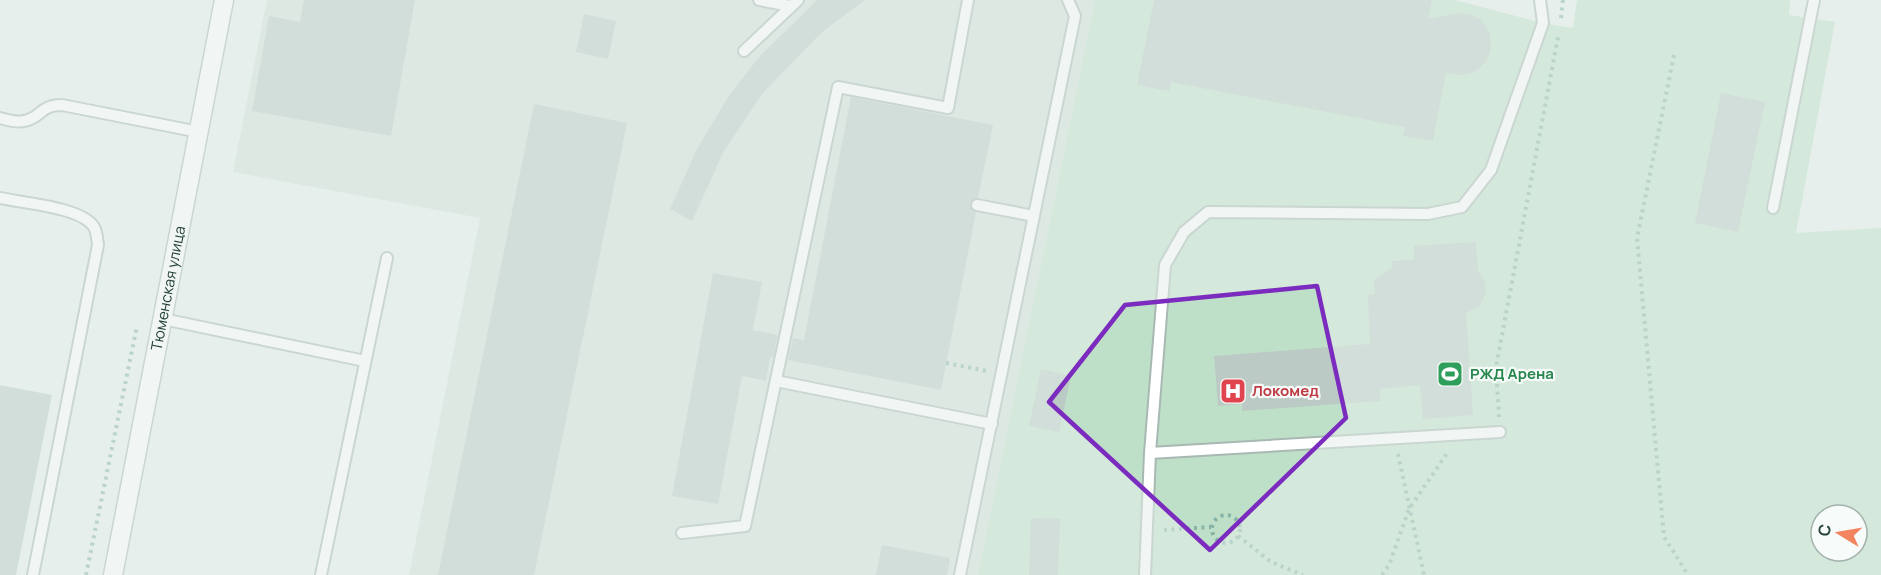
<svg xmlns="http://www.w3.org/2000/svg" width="1881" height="575" font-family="Manrope,sans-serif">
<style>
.built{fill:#d4dfda}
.green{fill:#bfe0c8;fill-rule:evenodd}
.building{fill:#bbcac4}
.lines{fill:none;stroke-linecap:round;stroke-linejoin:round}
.service-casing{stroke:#a8b8b2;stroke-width:14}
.minor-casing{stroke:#a8b8b2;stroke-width:21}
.path{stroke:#86b3a5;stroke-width:4;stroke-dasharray:3 4.5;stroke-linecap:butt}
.service{stroke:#fff;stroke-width:10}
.minor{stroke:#fff;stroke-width:18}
.marked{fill:none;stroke:#7b2cbf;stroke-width:4.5;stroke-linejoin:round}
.labels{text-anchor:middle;stroke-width:4.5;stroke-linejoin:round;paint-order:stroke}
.street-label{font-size:15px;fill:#24423a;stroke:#f7fbf9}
.leisure-label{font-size:15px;font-weight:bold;fill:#27864d;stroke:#f7fbf9;text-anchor:start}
.health-label{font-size:15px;font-weight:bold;fill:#be3a42;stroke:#f7fbf9;text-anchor:start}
</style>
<rect width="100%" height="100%" fill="#e6efeb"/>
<path class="built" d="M267,0H1095L978,575H409L480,218L233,172Z"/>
<path class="green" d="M1095,0H1455L1542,23L1573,28L1577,0H1790L1789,15L1835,22L1796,233L1881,228V575H978ZM1821,515H1857V551H1821Z"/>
<g class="building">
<path d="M304,0H415L391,136L252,111L269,16L300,22Z"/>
<path d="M817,0H865L822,32L762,94L724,151L692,221L670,209L697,149L728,97L759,57Z"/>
<path d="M1154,0H1432L1428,19L1461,13L1473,15L1483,22L1490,34L1491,48L1487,60L1480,68L1473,73L1462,75L1446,73L1433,141L1403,136L1405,127L1171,82L1169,91L1137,85Z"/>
<path d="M584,14L616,21L608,59L576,52Z"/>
<path d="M1721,93L1765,102L1738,232L1695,223Z"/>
<path d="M851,97L993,125L978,198L972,200L970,204L972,210L976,212L941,390L788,360L793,338L804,340Z"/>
<path d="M534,104L627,123L534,575H438Z"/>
<path d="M1476,242L1478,271L1485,282L1486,292L1480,306L1466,313L1473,415L1423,419L1420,385L1380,389V401L1242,411V404L1218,406L1214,356L1370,344L1368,295L1375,294L1374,280L1392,268V261L1414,260V246Z"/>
<path d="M713,273L762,282L753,330L778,335L773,357H770L766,381L742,376L718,504L672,496Z"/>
<path d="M1041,369L1071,376L1059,432L1029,426Z"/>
<path d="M0,385L52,395L16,575H0Z"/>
<path d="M1031,518L1060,519L1058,575H1029Z"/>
<path d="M882,545L950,558L947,575H876Z"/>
</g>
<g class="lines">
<g class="service-casing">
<g id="service">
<path d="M759,0L790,6"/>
<path d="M744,51L798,0"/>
<path d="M0,118C8,120 16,123 24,121C42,118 39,105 62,105L199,132"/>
<path d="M0,198C23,203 81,207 94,227C97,232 97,239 98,245L33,575"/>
<path d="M977,205L1034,216"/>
<path d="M1773,208L1814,0"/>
<path d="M163,319L365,361"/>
<path d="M776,381L992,424"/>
<path d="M1150,453L1500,432"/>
<path d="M682,533L745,526L838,87L948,108L968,0"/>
<path d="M321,575L387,258"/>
<path d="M960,575L1075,16L1068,0"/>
<path d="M1145,575L1150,453L1165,265L1184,232L1208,212L1428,214L1462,207L1491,170L1543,23L1540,0"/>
</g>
</g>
<g class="minor-casing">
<g id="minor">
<path id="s1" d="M113,575L224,0"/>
</g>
</g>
<g class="path">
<path d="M1561,18L1563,0"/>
<path d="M1674,55L1637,238L1664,537L1688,575"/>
<path d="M946,363L987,371"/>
<path d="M1499,417L1496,367L1558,37"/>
<path d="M1398,454L1424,575"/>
<circle cx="1226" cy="529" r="14"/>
<path d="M1164,530L1211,527"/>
<path d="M1238,536L1271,562L1303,575"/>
<path d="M86,575L137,326"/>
<path d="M1382,575L1389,565L1409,509L1448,452"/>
</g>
<use href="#service" class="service"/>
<use href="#minor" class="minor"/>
</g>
<path d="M0 0H1881V575H0ZM1317,286L1346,418L1210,550L1049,402L1125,305Z" fill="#e6efeb" fill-opacity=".55" fill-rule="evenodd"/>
<path class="marked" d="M1317,286L1346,418L1210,550L1049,402L1125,305Z"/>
<defs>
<g id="stadium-square" transform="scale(1.35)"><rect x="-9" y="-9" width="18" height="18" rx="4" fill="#2e9e5b" stroke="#f7fbf9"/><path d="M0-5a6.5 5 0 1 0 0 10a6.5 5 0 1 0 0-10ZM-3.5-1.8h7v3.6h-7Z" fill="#fff"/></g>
<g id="hospital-square" transform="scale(1.35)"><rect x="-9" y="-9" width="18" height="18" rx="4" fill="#e0444e" stroke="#f7fbf9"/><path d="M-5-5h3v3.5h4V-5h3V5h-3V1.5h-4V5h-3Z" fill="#fff"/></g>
</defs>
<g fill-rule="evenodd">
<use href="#stadium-square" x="1450" y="374"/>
<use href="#hospital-square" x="1233" y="391"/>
</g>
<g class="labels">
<g class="street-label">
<text dy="5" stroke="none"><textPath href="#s1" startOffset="292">Тюменская улица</textPath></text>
</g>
<g class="leisure-label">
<text x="1470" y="379">РЖД Арена</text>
</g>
<g class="health-label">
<text x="1252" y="396">Локомед</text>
</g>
</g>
<g transform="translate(1839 533) rotate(281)"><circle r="28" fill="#f7fbf9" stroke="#a3b1ad" stroke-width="1.5"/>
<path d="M0-4.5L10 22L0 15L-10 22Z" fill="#f4845f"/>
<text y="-9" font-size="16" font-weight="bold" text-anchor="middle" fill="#24423a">С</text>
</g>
</svg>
